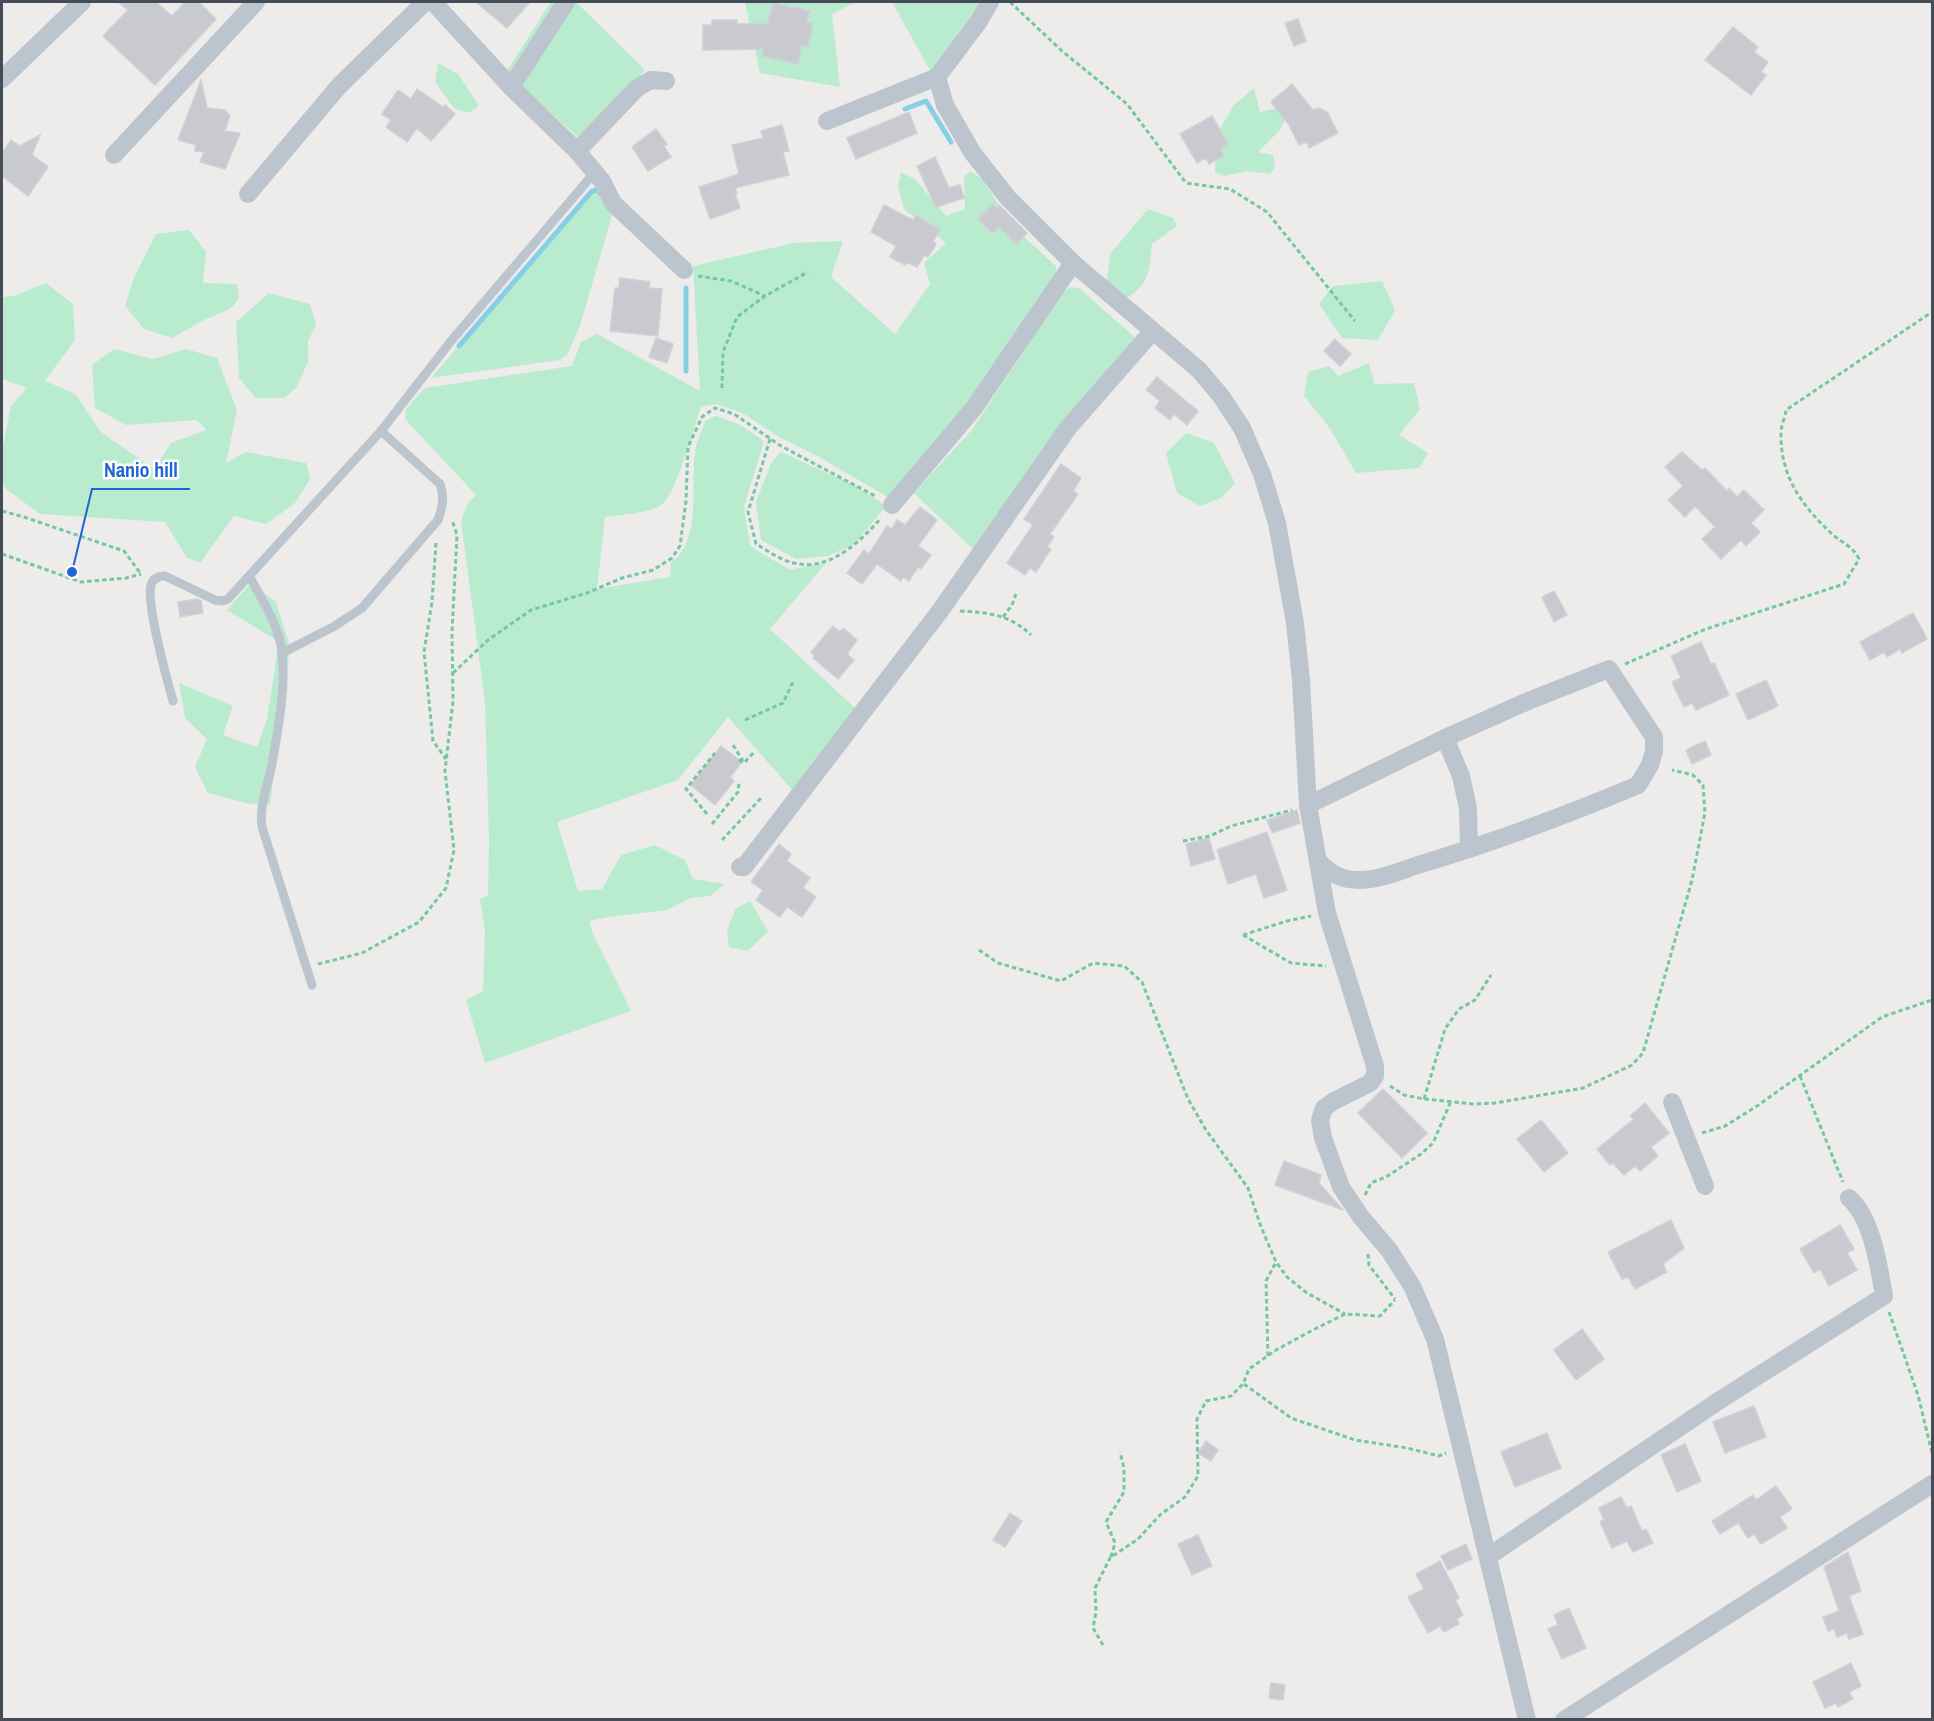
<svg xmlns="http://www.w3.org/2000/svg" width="1934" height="1721" font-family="'Archivo Narrow',sans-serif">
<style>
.green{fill:#b9eccf}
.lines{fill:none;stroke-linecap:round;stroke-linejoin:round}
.stream{stroke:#87cfe7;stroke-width:5}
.building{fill:#c8cad0;stroke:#cfd1d7;stroke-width:1.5}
.path{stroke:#73c8a2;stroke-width:3;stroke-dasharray:4.5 3;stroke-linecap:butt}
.lane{stroke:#bcc5cd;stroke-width:9}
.street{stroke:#bcc5cd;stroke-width:18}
.leader{fill:none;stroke:#1f65d4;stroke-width:2}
.callout-dot{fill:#1f65d4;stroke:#fff;stroke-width:2}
.callout-label{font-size:20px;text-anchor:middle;font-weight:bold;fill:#1f65d4;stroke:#fff;stroke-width:5;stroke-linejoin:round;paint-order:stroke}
</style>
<rect width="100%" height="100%" fill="#eeebeb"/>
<g class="green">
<path d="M551,2H576L645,70L580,139L506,72Z"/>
<path d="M745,2H856L832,14L840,87L760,73Z"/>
<path d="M892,2H980V4L932,74Z"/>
<path d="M438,63L458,74L479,106L468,113L454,108L435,82Z"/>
<path d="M1254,88L1260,112L1280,107L1287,114L1281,129L1258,152L1273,155L1275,167L1270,174L1247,171L1224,176L1215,172L1217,134L1234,105Z"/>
<path d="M971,171L983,180L1012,226L1056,266V275L1017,337L893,500L819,457L781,438L742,413L717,404L701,407C693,429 677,494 660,506C650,512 617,516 605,517L597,589L670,577L671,562C702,543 690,484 695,452C696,442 702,431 705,421L715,416L739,424L764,441L744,507L750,546L790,570L826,563L770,629L856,709L795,793L728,717L678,780L557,822L578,891L602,889L621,855L655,845L685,860L693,879L725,884L710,896L691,898L667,910L608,917L589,921L593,934L631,1011L485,1063L466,1000L483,991L485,931L480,899L488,896L489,840L485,702L461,521L468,503L476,495L405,419L406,409L425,388L572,366L581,342L597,334L700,391L693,266L794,243L843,241L831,277L895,334L930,284L924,263L946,243L904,209L898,185L901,172L916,180L946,216L965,209L964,176Z"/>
<path d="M598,190L613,212L580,326L567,355L559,360L431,378L592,191Z"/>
<path d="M1148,209L1173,218L1177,226L1152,244C1149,272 1150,285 1123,300L1107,281L1110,254Z"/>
<path d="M189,230L206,252L203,283L237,284L239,298L230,309L204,320L172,338L144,329L125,306L134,277L156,234Z"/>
<path d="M1382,281L1395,310L1378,340L1342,338L1319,304L1333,286Z"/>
<path d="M46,283L73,304L75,340L44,382L46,381L75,394L101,432L154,469L171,443L206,430L197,420L126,425L95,408L92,365L114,349L153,359L186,349L217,358L237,410L226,463L246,452L306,463L310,479L295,503L266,524L234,516L200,563L187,558L165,522L40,514L6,489L2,480V451L11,406L27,388L2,379V297L14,296Z"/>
<path d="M1070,287L1079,288L1138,340L977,553L914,493L971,431L1061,295Z"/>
<path d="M269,293L310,304L316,325L308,341V362L296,388L284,398H256L239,378L236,322Z"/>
<path d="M1369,363L1374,384L1414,383L1420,409L1399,435L1428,453L1419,468L1356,473L1329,427L1304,396L1308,372L1329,366L1338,376Z"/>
<path d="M1186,433L1214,443L1235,483L1221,498L1200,506L1177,493L1166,453Z"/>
<path d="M781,452L856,486L886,506L855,544L828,556L796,559L761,540L756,502L771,463Z"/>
<path d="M251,583L276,602L290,647L270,804H250L208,793L195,767L207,739L185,718L179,683L233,706L223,735L257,747L267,719L279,642L227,610Z"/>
<path d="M750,901L768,931L748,951L729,947L727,930L736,908Z"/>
</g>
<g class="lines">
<g class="stream">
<path d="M905,109L926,101L951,142"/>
<path d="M459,346L592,191L598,190L601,194"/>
<path d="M686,371V288"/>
</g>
</g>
<g class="building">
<path d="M118,2H156L172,16L185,2H199L216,19L155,85L103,36L128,10Z"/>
<path d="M476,2H530L507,28Z"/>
<path d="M773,3L810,11L807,22L813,24L808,47L802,46L798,64L762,56L763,49L703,50V25H712V20H737V24H768Z"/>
<path d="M1298,19L1306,41L1294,46L1285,23Z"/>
<path d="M1733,27L1758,47L1754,52L1768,62L1761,72L1766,75L1751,95L1705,60Z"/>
<path d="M201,80L207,108L224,110L230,115L225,131L240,133L225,169L200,162L204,152L195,151L196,145L178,140Z"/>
<path d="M1292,84L1313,110L1319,108L1327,112L1338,133L1309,148L1307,142L1299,145L1289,125L1271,102Z"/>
<path d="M417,89L443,107L445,105L455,114L431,141L417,128L407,142L386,127L391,120L382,114L398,90L411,99Z"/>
<path d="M909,112L917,133L856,159L847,138Z"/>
<path d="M1212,116L1228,144L1220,149L1224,156L1209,164L1206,158L1197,163L1180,134Z"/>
<path d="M782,125L789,151L783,152L789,175L735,188L737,193H735L740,208L710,219L699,187L739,174L732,145L763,138L761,131Z"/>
<path d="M656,129L667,144L664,146L671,157L648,171L632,147Z"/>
<path d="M40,135L32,155L48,167L28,196L2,176V153L11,140L19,146Z"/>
<path d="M935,157L949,188L960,185L964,198L936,207L917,166Z"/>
<path d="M993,204L996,208L999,205L1027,233L1017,244L999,227L992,233L978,219Z"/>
<path d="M884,205L913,220L916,215L940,230L933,241L936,244L928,257L924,255L917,267L907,262L905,265L890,257L896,246L871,232Z"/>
<path d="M620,278L650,282L649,288L662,289L658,336L610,331L615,288H619Z"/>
<path d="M656,338L673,344L667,363L649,357Z"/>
<path d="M1335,339L1351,354L1340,366L1324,351Z"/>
<path d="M1157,377L1198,411L1187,425L1174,414L1170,420L1155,408L1160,401L1146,390Z"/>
<path d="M1682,452L1702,470L1705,468L1727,491L1729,488L1737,497L1744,490L1764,510L1751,523L1760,532L1746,546L1741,540L1721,559L1702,539L1715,527L1695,506L1685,517L1668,500L1683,486L1665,467Z"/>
<path d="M1061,464L1081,478L1073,491L1078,494L1050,534L1054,537L1047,547L1051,549L1036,572L1030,568L1025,575L1007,563L1033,525L1024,519Z"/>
<path d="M920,507L937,520L918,546L931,555L921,569L918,567L909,581L903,577L901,581L877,564L862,584L847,573L864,550L869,554L887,526L892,529L897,520L905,525Z"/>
<path d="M1554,591L1567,615L1554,622L1542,597Z"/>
<path d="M197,599L201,601L203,613L180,617L178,602Z"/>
<path d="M1913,613L1927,639L1902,653L1900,649L1887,657L1884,652L1870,660L1860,642Z"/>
<path d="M833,626L840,632L843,628L857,640L847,654L854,660L838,679L813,658L815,656L811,652Z"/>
<path d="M1701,642L1711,664L1714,663L1729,695L1696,710L1692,703L1684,707L1672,682L1681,678L1671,656Z"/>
<path d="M1766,680L1778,706L1748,720L1736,694Z"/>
<path d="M1705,741L1711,755L1692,764L1686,750Z"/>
<path d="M721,746L742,762L730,777L734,781L715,805L691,785Z"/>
<path d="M1297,810L1300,823L1272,833L1267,820Z"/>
<path d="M1267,832L1287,890L1264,898L1256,874L1228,884L1217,850Z"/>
<path d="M1209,838L1215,859L1191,866L1186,844Z"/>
<path d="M779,844L791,854L787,861L810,878L803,888L816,897L802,917L787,907L780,917L756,900L763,890L751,882Z"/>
<path d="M1383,1089L1427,1133L1402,1158L1358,1113Z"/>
<path d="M1645,1103L1669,1133L1651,1147L1658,1156L1640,1171L1635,1166L1624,1175L1613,1163L1610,1165L1597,1149L1634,1119L1630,1116Z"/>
<path d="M1541,1120L1568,1153L1544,1172L1517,1139Z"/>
<path d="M1284,1161L1321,1175L1319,1183L1343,1210L1275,1185Z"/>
<path d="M1671,1220L1684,1248L1663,1264L1667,1272L1635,1289L1628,1277L1622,1279L1608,1252Z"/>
<path d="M1840,1225L1854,1249L1847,1253L1857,1270L1829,1286L1820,1269L1814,1273L1800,1249Z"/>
<path d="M1582,1329L1604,1359L1576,1380L1554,1350Z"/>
<path d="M1754,1406L1766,1437L1725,1453L1713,1422Z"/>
<path d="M1547,1433L1561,1468L1515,1487L1501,1452Z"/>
<path d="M1206,1441L1218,1450L1211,1461L1198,1453Z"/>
<path d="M1685,1444L1701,1481L1677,1492L1661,1455Z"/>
<path d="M1776,1486L1792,1509L1780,1517L1787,1528L1761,1544L1754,1534L1748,1538L1738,1523L1720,1534L1712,1521L1753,1495L1756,1500Z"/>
<path d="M1621,1497L1627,1508L1631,1506L1642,1531L1646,1529L1653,1543L1633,1552L1627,1541L1612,1548L1600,1522L1604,1520L1599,1508Z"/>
<path d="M1010,1513L1022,1521L1005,1547L993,1540Z"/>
<path d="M1198,1535L1212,1566L1192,1575L1178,1544Z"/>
<path d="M1466,1544L1472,1559L1448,1570L1441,1556Z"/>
<path d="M1848,1552L1861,1591L1849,1596L1863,1634L1849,1639L1847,1633L1837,1637L1834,1629L1828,1631L1823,1617L1839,1611L1824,1567Z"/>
<path d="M1440,1561L1459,1598L1455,1600L1463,1615L1457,1619L1459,1624L1444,1632L1440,1626L1428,1633L1408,1597L1424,1589L1416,1574Z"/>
<path d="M1569,1608L1586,1648L1562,1659L1548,1629L1558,1625L1554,1615Z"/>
<path d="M1851,1663L1861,1686L1849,1692L1853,1699L1838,1707L1836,1703L1825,1708L1813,1682Z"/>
<path d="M1271,1683L1285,1685L1283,1700L1269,1698Z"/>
</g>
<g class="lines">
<g class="path">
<path d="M1010,2L1062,51L1127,104L1186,183L1230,189L1267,212L1355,321"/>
<path d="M698,276L731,281L765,296"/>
<path d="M722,388L723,352L737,317L765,296L808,272"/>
<path d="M770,439L748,512L756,544C767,550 781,561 794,563C829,572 860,542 881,518"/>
<path d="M2,511L24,517L124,551L141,574"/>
<path d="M436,543L432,602L424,652L433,741L446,759"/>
<path d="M2,554L81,582L126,578L141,574"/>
<path d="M960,611C987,612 1011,615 1031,635"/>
<path d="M1003,617L1012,605L1016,594"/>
<path d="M1625,664L1706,629L1844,584L1859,559C1854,547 1842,543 1832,534C1802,506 1780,476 1781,433C1781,426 1785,417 1786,410L1932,312"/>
<path d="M453,673L488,640L531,610L587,593L622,578L653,570L672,558L680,546L686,501L688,447L702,417L715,408L734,414L781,446L877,497"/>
<path d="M745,720L783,703L794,680"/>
<path d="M733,745L743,761"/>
<path d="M739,760L744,763L755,751"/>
<path d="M707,814L686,789L715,753"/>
<path d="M712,824L738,792L739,783"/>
<path d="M722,840L763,796"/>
<path d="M1183,841L1210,836L1231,826L1292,810"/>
<path d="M1243,935L1291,963L1326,966"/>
<path d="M1243,935L1287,921L1311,916"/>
<path d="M979,950L998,963L1061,981L1093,963L1124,966L1142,982L1188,1099L1206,1130L1248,1188L1261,1227L1276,1262L1287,1277L1307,1293L1345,1314"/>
<path d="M318,964L362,953L419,922L446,888L454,850L445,771L453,701L452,632L457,535L452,520"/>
<path d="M1800,1076L1843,1182"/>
<path d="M1390,1086L1404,1095L1424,1099L1473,1104L1495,1103L1583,1088L1632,1065L1643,1053L1692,880L1705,813L1703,785L1693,775L1672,770"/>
<path d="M1424,1099L1445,1029L1459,1009L1475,1000L1491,975"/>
<path d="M1702,1133L1725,1126L1757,1106L1882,1017L1932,1000"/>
<path d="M1365,1195L1371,1183L1386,1177L1421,1154L1433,1143L1451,1101"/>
<path d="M1368,1254L1369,1265L1395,1299"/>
<path d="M1889,1312L1918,1395L1932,1453"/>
<path d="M1268,1356L1266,1281L1276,1262"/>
<path d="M1244,1384L1291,1418L1355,1440L1407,1448L1439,1456L1446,1453"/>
<path d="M1111,1557L1115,1543L1106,1522L1124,1492V1468L1120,1452"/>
<path d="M1103,1645L1093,1628L1096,1612L1095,1588L1110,1558L1138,1539L1161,1514L1185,1497L1198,1476L1197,1419L1206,1401L1231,1396L1243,1384L1249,1369L1276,1350L1311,1331L1345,1314L1380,1316L1395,1300"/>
</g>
<g class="lane">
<path d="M250,577C262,600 280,627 282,653C286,689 278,729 272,764C268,785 259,805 262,827L312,985"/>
<path d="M282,653L333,627L362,608L438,520C442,508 445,497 440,484L381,431"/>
<path d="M173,701C167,680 146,603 151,585C153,578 159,576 165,576L215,600L222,601L228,599L381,431L451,341L595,172"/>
</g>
<g class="street">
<path d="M433,2L511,87L577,151L602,181L613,203L684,270"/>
<path d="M990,2L979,21L937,77L945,105L972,152L1008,198L1073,263L1199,370L1221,396L1242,428L1262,474L1277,523L1295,623L1301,680L1308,805L1327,913L1375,1066V1076L1370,1083L1334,1101L1324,1108L1320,1120L1323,1138L1341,1187L1361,1217L1389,1250L1412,1286L1435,1339L1527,1720"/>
<path d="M2,79L82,2"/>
<path d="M511,87L566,2"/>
<path d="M827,121L937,77"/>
<path d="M577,151L637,88L651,80L666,81"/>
<path d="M114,155L256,2"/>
<path d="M248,194L339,86L425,2"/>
<path d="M892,505L974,408L1073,263"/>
<path d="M1445,738L1461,776L1468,808L1469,849"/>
<path d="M1308,805L1445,738L1526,702L1609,669L1654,737V751L1650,765L1638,785C1567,815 1494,842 1421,864C1402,870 1380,880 1359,880C1341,880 1331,874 1319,862"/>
<path d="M740,867H744L940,611L1068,428L1152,332"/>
<path d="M1672,1102L1705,1186"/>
<path d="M1489,1556L1720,1400L1884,1296C1879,1267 1872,1218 1849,1198"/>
<path d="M1564,1720L1932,1484"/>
</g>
</g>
<path class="leader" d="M72 572L92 489H190"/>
<circle class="callout-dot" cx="72" cy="572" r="6"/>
<g class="callout-label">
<text x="141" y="477">Nanio hill</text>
</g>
<rect width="1934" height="1721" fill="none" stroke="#444d57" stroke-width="6"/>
</svg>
